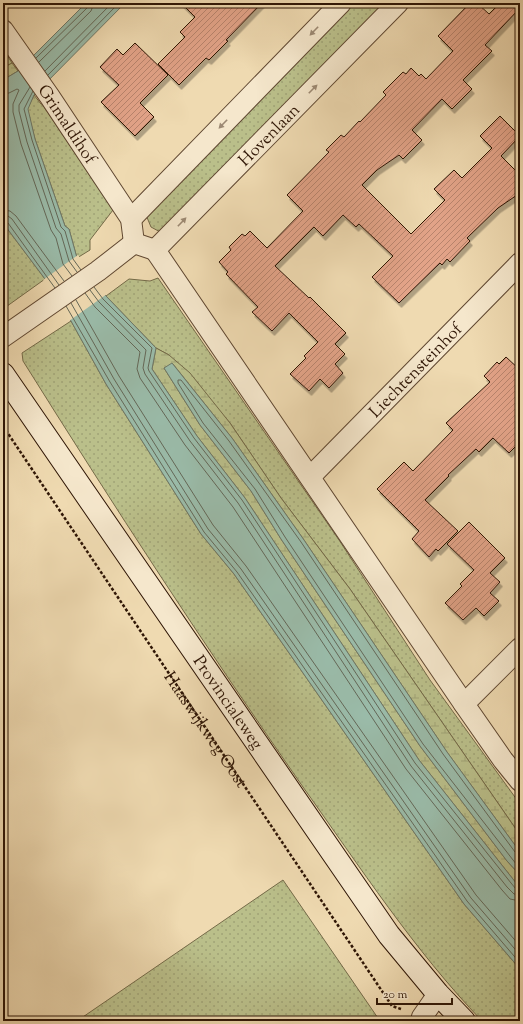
<svg xmlns="http://www.w3.org/2000/svg" width="523" height="1024" font-family="'Sorts Mill Goudy',serif">
<style>
.grass{fill:url(#grass-dots);stroke:#746a48}
.wetland{fill:url(#wetland-marsh);stroke:#746a48}
.water{fill:#9abba9;stroke:#6f7968}
.pier{fill:#efdab1}
.lines{fill:none;stroke-linecap:round;stroke-linejoin:round}
.shore{stroke:#646858;stroke-width:1}
.building{fill:url(#building-hatch);stroke:#2f1606;filter:url(#shadow)}
.minor-casing{stroke:#5f4731;stroke-width:22}
.secondary-casing{stroke:#2f1606;stroke-width:24}
.path{stroke:#2f1606;stroke-width:2.5;stroke-dasharray:3 2;stroke-linecap:butt}
.minor{stroke:#f5e7cc;stroke-width:20}
.secondary{stroke:#f5e7cc;stroke-width:22}
.oneway{fill:#9c8973}
.labels{text-anchor:middle;stroke-width:3;stroke-linejoin:round;paint-order:stroke}
.street-label{font-size:17px;fill:#2f1606;stroke:#f5e7cc}
</style>
<defs>
<pattern id="grass-dots" width="8" height="8" patternUnits="userSpaceOnUse"><rect width="8" height="8" fill="#babf8a"/><path d="M2 2h.1M6 6h.1" fill="none" stroke="#a0a376" stroke-width="1.8" stroke-linecap="round"/></pattern>
<pattern id="wetland-marsh" width="20" height="14" patternUnits="userSpaceOnUse"><rect width="20" height="14" fill="#babf8a"/><path d="M1 5h8M5 5V1M11 12h8M15 12V8" fill="none" stroke="#a0a376"/></pattern>
<pattern id="building-hatch" width="6" height="6" patternUnits="userSpaceOnUse"><rect width="6" height="6" fill="#e2a388"/><path d="M-1 1l2-2M0 6l6-6M5 7l2-2" fill="none" stroke="#b8846d"/></pattern>
<filter id="shadow"><feDropShadow dx="2.5" dy="4.5" stdDeviation="0" flood-color="#0004"/></filter>
</defs>
<rect width="100%" height="100%" fill="#efdab1"/>
<filter id="stains"><feTurbulence type="fractalNoise" baseFrequency=".005" numOctaves="4"/><feColorMatrix values="0 0 0 0 .2 0 0 0 0 .09 0 0 0 0 .02 0 0 0 .5 -.17"/></filter>
<radialGradient id="worn" r=".72"><stop offset=".6" stop-color="#630" stop-opacity="0"/><stop offset="1" stop-color="#630" stop-opacity=".3"/></radialGradient>
<g class="grass">
<path d="M353,3H387L162,233L151,227L146,215Z"/>
<path d="M3,49L12,63L3,68Z"/>
<path d="M34,95L41,104H42L113,210L90,240V250L77,258L69,229L65,226L35,139L27,109Z"/>
<path d="M3,223L45,279L3,309Z"/>
<path d="M158,278L339,540L430,680L520,804V835L350,589L281,498L230,423L169,355L156,348L106,296L129,279L150,281Z"/>
<path d="M71,321L106,384L201,534L234,574L464,904L520,969V1021H482C414,950 360,867 303,787C206,648 113,505 23,361L22,353Z"/>
<path d="M283,880L380,1021H77Z"/>
</g>
<g class="wetland">
<path d="M12,63L18,71L3,80V68Z"/>
<path d="M156,348L169,355L190,373L230,423L281,498L350,589L520,835V852L447,752L304,540L232,438L173,364L164,368L200,425L251,491L281,539L420,746L507,861L520,875V888L419,760L245,498L197,436L152,369Z"/>
</g>
<g class="water">
<path d="M86,3H125L34,95L28,109L35,139L65,226L69,229L77,258L106,296L156,348L152,369L197,436L245,498L419,760L520,888V969L464,904L234,574L201,534L106,384L71,321L45,279L3,223V80L18,71Z"/>
<path d="M172,363L232,438L304,540L447,752L520,852V875L507,861L420,746L281,539L251,491L200,425L164,368Z"/>
</g>
<path class="pier" d="M78,255L107,294L69,321L43,280Z"/>
<g class="lines">
<g class="shore">
<path d="M36,58L88,7L89,3"/>
<path d="M39,62L91,11L94,3"/>
<path d="M45,71L112,3"/>
<path d="M48,75L119,3"/>
<path d="M30,87L19,105V111L27,142L56,228L61,234L69,261L77,272"/>
<path d="M33,91L24,109L32,140L61,227L65,231L73,259L81,270"/>
<path d="M3,94L9,93L17,89L19,90L13,104V112L21,144L51,230L56,238L63,264L72,276"/>
<path d="M3,210L10,211L16,216L64,281"/>
<path d="M3,216H8L12,219L59,285"/>
<path d="M3,221L8,223L55,288"/>
<path d="M94,287L103,299L152,348L148,368L149,371L194,438L242,500L415,763L511,883L516,889L520,890"/>
<path d="M90,290L99,302L146,350L143,368L145,374L190,441L238,503L411,766L507,887L514,894L520,895"/>
<path d="M85,293L95,307L140,352L137,369L140,378L185,445L233,507L406,769L502,890L510,899L520,901"/>
<path d="M76,300L119,376L213,525L246,566L476,895L520,946"/>
<path d="M71,303L114,379L208,529L241,569L471,898L520,955"/>
<path d="M66,306L110,382L204,532L237,572L467,901L520,963"/>
<path d="M520,854L515,852L443,754L301,542L229,441L181,380H178V383L203,423L255,489L285,537L423,744L520,869"/>
</g>
</g>
<g class="building">
<path d="M181,3H262L226,40L228,41L209,60L206,58L179,85L158,64L185,37L180,32L195,17Z"/>
<path d="M470,3H477L489,14L500,3H520V8L485,45L492,51L463,80L472,89L452,109L442,99L412,130L422,140L403,159L399,155L377,170L362,185L411,234L445,200L434,189L454,170L462,178L492,148L480,136L500,116L520,136L501,156L520,175V193L498,208L467,238L470,241L450,262L447,259L442,265L440,263L399,303L372,277L393,256L359,224L356,227L343,215L323,236L314,227L275,266L309,298L310,297L346,333L335,344L345,354L335,364L343,373L329,388L320,379L309,391L290,374L306,358L304,356L318,342L289,313L272,331L252,312L258,307L226,274L228,272L219,262L231,250L229,247L242,234L245,236L250,231L267,248L303,211L287,195L329,152L326,150L341,135L344,137L359,121L360,122L386,95L383,92L403,72L406,74L411,68L419,76L421,74L426,79L453,51L438,36Z"/>
<path d="M135,43L168,75L140,103L154,117L135,136L101,102L119,85L100,67L117,49L123,55Z"/>
<path d="M506,357L520,370V442L509,453L493,438L479,452L476,449L448,475L449,476L425,500L458,531L438,551L436,549L429,557L412,539L419,531L377,489L404,462L413,471L453,430L446,423L490,382L484,376L497,362L499,364Z"/>
<path d="M469,522L505,558L490,573L500,582L490,593L499,601L484,616L476,608L463,620L445,603L462,586L460,584L474,570L447,544Z"/>
</g>
<g class="lines">
<g class="minor-casing">
<g id="minor">
<path id="s2" d="M3,30L50,97L131,219L134,243L155,250"/>
<path d="M131,219L341,3"/>
<path d="M155,250L464,704L503,760L520,781"/>
<path id="s3" d="M155,250L398,3"/>
<path d="M3,337L98,271L134,243"/>
<path id="s4" d="M310,477L520,263"/>
<path d="M464,704L520,648"/>
<path d="M421,1021L422,1017L438,994"/>
</g>
</g>
<g class="secondary-casing">
<g id="secondary">
<path id="s5" d="M3,374L389,935L438,994L464,1021"/>
</g>
</g>
<path class="path" id="s1" d="M3,426L392,1006L401,1009"/>
<use href="#minor" class="minor"/>
<use href="#secondary" class="secondary"/>
</g>
<defs><path id="oneway-solid" d="M-6-.8H1V-3.2L6.5 0L1 3.2V.8H-6Z"/></defs>
<g class="oneway">
<use href="#oneway-solid" transform="translate(314 31) rotate(134)"/>
<use href="#oneway-solid" transform="translate(313 89) rotate(-45)"/>
<use href="#oneway-solid" transform="translate(223 124) rotate(134)"/>
<use href="#oneway-solid" transform="translate(182 222) rotate(-46)"/>
</g>
<g class="labels">
<g class="street-label">
<text dy="6" stroke="none"><textPath href="#s2" startOffset="114">Grimaldihof</textPath></text>
<text dy="6" stroke="none"><textPath href="#s3" startOffset="162">Hovenlaan</textPath></text>
<text dy="6" stroke="none"><textPath href="#s4" startOffset="150">Liechtensteinhof</textPath></text>
<text dy="6" stroke="none"><textPath href="#s5" startOffset="398">Provincialeweg</textPath></text>
<text dy="6" stroke="none"><textPath href="#s1" startOffset="365">Haaswijkweg Oost</textPath></text>
</g>
</g>
<rect width="523" height="1024" fill="none" stroke="#efdab1" stroke-width="16"/>
<rect x="4" y="4" width="515" height="1016" fill="none" stroke="#2f1606" stroke-width="2"/>
<rect x="8" y="8" width="507" height="1008" fill="none" stroke="#2f1606"/>
<path d="M377 998v6h75v-6" fill="none" stroke="#2f1606" stroke-width="2"/>
<text x="383" y="998" font-size="12" fill="#2f1606" stroke="#f5e7cc" stroke-width="3" paint-order="stroke">20 m</text>
<rect width="100%" height="100%" filter="url(#stains)"/>
<rect width="100%" height="100%" fill="url(#worn)"/>
</svg>
